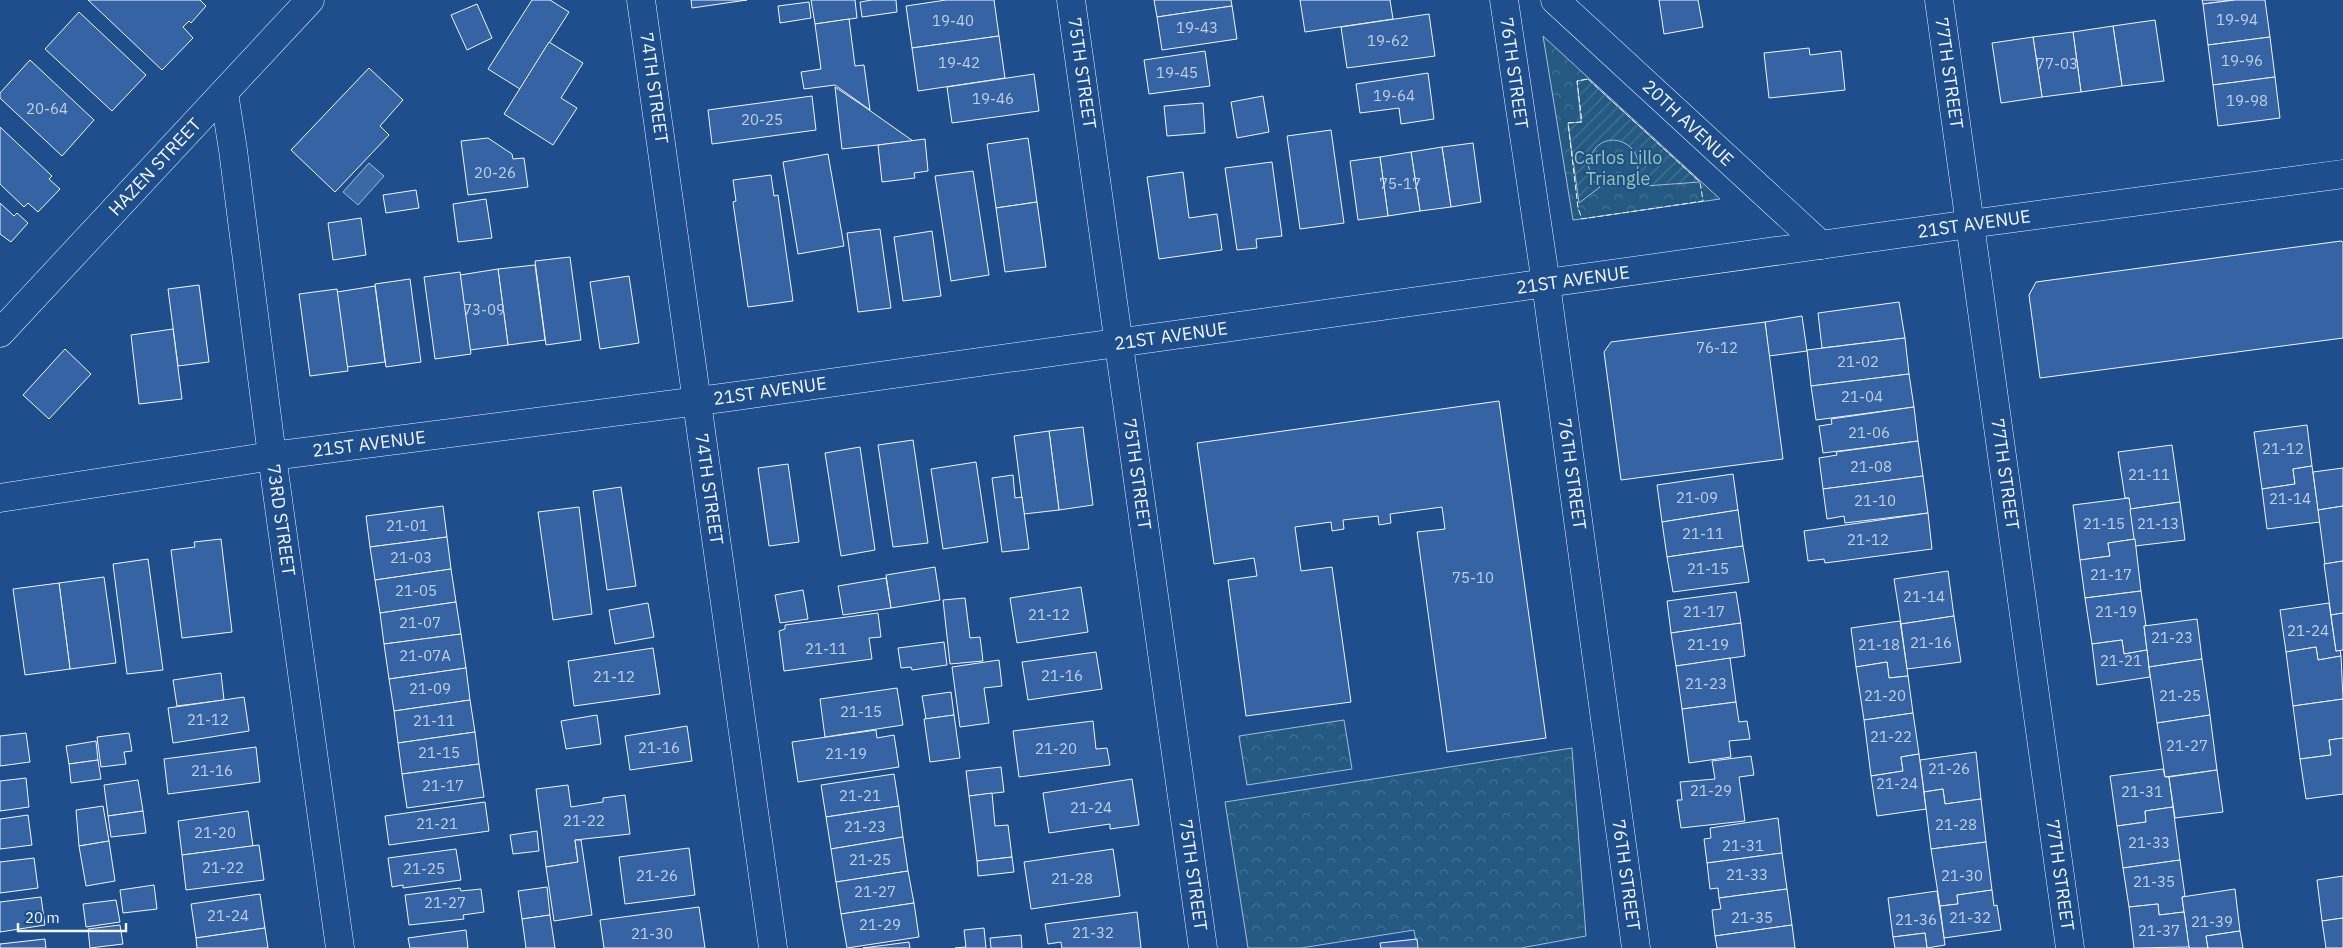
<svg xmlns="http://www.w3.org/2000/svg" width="2343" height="948" font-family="'IBM Plex Sans',sans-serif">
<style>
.park{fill:url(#park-crowns);stroke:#a8bbd7}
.garden{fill:url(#garden-furrows);stroke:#a8bbd7}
.water{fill:#3b69a3;stroke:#a8bbd7}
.building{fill:#3563a3;stroke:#f2f6ff}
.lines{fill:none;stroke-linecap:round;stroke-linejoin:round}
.minor-casing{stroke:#f2f6ff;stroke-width:29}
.minor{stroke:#1f4e8c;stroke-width:28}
.fence{stroke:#f2f6ff;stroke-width:1;stroke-dasharray:6 2.5;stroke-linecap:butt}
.labels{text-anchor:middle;stroke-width:4;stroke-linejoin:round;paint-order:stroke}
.number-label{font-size:15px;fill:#c3d1e8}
.street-label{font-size:18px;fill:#f2f6ff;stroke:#1f4e8c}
.park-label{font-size:18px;fill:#97c8a6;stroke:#1f4e8c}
</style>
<defs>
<pattern id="park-crowns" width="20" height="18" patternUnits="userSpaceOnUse" patternTransform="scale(1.25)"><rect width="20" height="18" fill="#245a82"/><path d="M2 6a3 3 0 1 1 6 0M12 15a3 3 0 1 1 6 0" fill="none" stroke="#447295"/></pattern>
<pattern id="garden-furrows" width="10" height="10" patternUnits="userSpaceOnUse" patternTransform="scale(1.25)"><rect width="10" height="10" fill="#245a82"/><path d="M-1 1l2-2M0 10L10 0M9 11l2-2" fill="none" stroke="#447295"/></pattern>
</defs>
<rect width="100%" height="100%" fill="#1f4e8c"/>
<g class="park">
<path d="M1543,36L1720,199L1573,220Z"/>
<path d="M1344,720L1352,769L1247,785L1239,736Z"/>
<path d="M1572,748L1586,936L1521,948H1417L1414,930L1301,948H1248L1225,802Z"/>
</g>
<path class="garden" d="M1588,79L1700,182L1645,186L1633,180C1655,146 1598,118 1588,165L1593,181L1600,187L1579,203L1568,123L1581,122L1577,81Z"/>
<path class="water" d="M369,163L384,176L358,205L343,192Z"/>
<g class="building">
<path d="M88,0H200L206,6L191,23L189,21L183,27L193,38L162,70Z"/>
<path d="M532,0H550L569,12L520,89L488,69Z"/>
<path d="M691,0H747L692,8Z"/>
<path d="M811,0H855L857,18L815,24Z"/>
<path d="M872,0H896L897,12L862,17L860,2Z"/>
<path d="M946,0H994L999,36L912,48L906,6Z"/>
<path d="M1154,0H1231L1232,6L1157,17Z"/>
<path d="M1300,0H1390L1393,19L1305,32Z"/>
<path d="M1659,0H1698L1703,27L1664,34Z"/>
<path d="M2202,0H2235L2203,4Z"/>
<path d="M2235,0H2265L2270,37L2208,45L2203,4Z"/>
<path d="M809,2L811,18L780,23L778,6Z"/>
<path d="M477,4L492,38L467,50L451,15Z"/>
<path d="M1232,6L1237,39L1162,50L1157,17Z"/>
<path d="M79,12L146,75L112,111L45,49Z"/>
<path d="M1429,14L1435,56L1347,68L1341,27Z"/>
<path d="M849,19L855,66L864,65L870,110L835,85L804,89L801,72L821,69L815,24Z"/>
<path d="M2155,20L2164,81L2122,86L2113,26Z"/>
<path d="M2113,26L2122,86L2081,92L2073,32Z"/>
<path d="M2073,32L2081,92L2042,97L2033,37Z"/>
<path d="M999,36L1005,78L918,91L912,48Z"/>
<path d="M2033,37L2042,97L2001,103L1992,43Z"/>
<path d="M2270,37L2275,77L2213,85L2208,45Z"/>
<path d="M549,42L583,63L561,98L577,108L553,145L504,114Z"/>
<path d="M1809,48L1810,55L1841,51L1845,90L1769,98L1764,53Z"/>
<path d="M1205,51L1210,86L1149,94L1144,60Z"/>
<path d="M30,60L94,120L62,156L0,98V93Z"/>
<path d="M369,68L403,100L380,126L389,135L335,192L291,150Z"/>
<path d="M1428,73L1434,119L1401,124L1399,108L1360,113L1356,84Z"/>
<path d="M1034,74L1039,111L952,123L947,87Z"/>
<path d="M2275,77L2280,118L2218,126L2213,85Z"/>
<path d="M835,87L862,105L913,141L842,149Z"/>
<path d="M812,96L816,130L712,144L708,110Z"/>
<path d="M1263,96L1269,132L1237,138L1231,102Z"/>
<path d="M1203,103L1205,133L1167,136L1164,106Z"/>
<path d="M0,127L52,176L49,179L60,189L38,212L28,203L24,207L0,184Z"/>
<path d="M1331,130L1344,223L1300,229L1287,136Z"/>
<path d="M488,138L512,154L513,159L524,158L528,187L468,195L461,141Z"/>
<path d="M1028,138L1037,202L996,208L987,144Z"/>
<path d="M925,139L928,171L914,173L915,178L882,182L878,145Z"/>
<path d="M1473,143L1481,202L1451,207L1442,147Z"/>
<path d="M1442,147L1451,207L1420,211L1411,152Z"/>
<path d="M1411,152L1420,211L1388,216L1380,157Z"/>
<path d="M828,154L844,246L798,254L783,162Z"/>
<path d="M1380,157L1388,216L1358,220L1350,161Z"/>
<path d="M1272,162L1282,236L1256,239L1257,248L1237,250L1225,168Z"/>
<path d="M973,171L989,275L951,281L935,176Z"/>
<path d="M1183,172L1189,218L1217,214L1222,250L1159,259L1147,177Z"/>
<path d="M771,175L774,196L778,195L793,301L748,307L733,202L736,201L733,180Z"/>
<path d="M416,190L419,208L386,213L383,195Z"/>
<path d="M486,199L492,238L458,242L453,204Z"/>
<path d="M1037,202L1046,267L1005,272L996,208Z"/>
<path d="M0,203L14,216L17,213L28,223L11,242L0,234Z"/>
<path d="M361,218L366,255L333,260L328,223Z"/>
<path d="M880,229L891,308L858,312L847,233Z"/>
<path d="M932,231L941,296L903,301L894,237Z"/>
<path d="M2341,241L2343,242V338L2040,378L2029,295L2036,282Z"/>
<path d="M570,257L581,340L546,345L535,261Z"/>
<path d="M535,265L545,340L508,345L498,269Z"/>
<path d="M498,269L508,345L470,350L460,275Z"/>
<path d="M460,272L471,354L435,359L424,277Z"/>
<path d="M629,276L639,343L600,349L590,282Z"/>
<path d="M410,279L421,362L386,367L375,284Z"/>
<path d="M199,285L209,362L178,366L168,289Z"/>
<path d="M375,286L385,362L347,367L337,292Z"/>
<path d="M337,289L348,371L310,376L299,294Z"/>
<path d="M1899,302L1905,338L1822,348L1818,313Z"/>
<path d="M1802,316L1807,351L1769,356L1765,322Z"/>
<path d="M1765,322L1783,459L1621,480L1604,352L1611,342Z"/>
<path d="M173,329L182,399L139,404L131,335Z"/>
<path d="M1905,338L1909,374L1811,386L1807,350Z"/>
<path d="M65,349L91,374L49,419L23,395Z"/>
<path d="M1909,374L1914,407L1816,420L1811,386Z"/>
<path d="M1499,401L1546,738L1447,752L1417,532L1445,529L1442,507L1390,514L1391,523L1379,525L1378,516L1343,520L1344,529L1332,531L1331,522L1295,527L1301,571L1332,567L1351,702L1246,716L1228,580L1257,576L1254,558L1214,564L1197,443Z"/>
<path d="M1914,407L1918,441L1823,453L1819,426L1832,424L1831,419Z"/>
<path d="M2307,425L2312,466L2293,469L2295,484L2262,489L2254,432Z"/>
<path d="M1083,427L1093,505L1059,510L1049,431Z"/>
<path d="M1049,431L1059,510L1024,514L1014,436Z"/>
<path d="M913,440L928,543L893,547L878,445Z"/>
<path d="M1918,441L1923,476L1823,489L1819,458L1837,455L1836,452Z"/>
<path d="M2172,445L2180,502L2130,509L2129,498H2125L2118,452Z"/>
<path d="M860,447L875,550L841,556L825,453Z"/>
<path d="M976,462L988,542L943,549L931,469Z"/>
<path d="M788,464L799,542L769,546L758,468Z"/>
<path d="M2312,466L2320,522L2267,529L2262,489L2295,484L2293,469Z"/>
<path d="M2343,468V509V506L2318,510L2313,472Z"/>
<path d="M1733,474L1738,510L1662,522L1657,485Z"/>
<path d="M1013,475L1015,498L1022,497L1029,549L1002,552L992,478Z"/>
<path d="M1923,476L1928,513L1845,523L1844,516L1827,519L1823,489Z"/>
<path d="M621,487L636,586L607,590L593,491Z"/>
<path d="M2129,498L2135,539L2108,543L2110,556L2080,560L2073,505Z"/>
<path d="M2180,502L2185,540L2135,546L2130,509Z"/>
<path d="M443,506L447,537L370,547L366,516Z"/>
<path d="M2343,506V561L2325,564L2318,510Z"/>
<path d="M579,507L592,614L553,620L538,512Z"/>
<path d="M1738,510L1743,546L1667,557L1662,522Z"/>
<path d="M1928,513L1932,549L1825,563L1824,559L1808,561L1804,531Z"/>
<path d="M447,537L451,569L375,580L370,547Z"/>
<path d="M221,539L232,632L182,638L171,550L195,547L194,542Z"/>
<path d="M2135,539L2141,591L2085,598L2080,560L2110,556L2108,543Z"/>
<path d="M1743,546L1749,582L1673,592L1667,557Z"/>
<path d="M148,559L163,670L127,674L113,564Z"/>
<path d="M2343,561V613L2331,615L2324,564Z"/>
<path d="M935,567L940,600L891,608L886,575Z"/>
<path d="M451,569L456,602L380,613L375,580Z"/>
<path d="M1948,571L1954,616L1901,624L1894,579Z"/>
<path d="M104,577L116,663L70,669L59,583Z"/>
<path d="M886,578L891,608L843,615L838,586Z"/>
<path d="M59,583L70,669L25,675L13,589Z"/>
<path d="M1081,587L1088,632L1017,643L1010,598Z"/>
<path d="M803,590L808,619L780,623L775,595Z"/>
<path d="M2141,591L2146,626H2144L2147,650L2124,654L2122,640L2092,644L2085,598Z"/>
<path d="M1736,592L1741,623L1671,633L1667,601Z"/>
<path d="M965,598L970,638L980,637L983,661L950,664L943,600Z"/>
<path d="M456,602L461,634L384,644L380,613Z"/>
<path d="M648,603L654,637L615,644L609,610Z"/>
<path d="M2329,603L2336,651L2340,650L2341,656L2318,660L2316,647L2286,652L2280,610Z"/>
<path d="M878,613L881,637L869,638L872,659L784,671L779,631L785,629V625Z"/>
<path d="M2343,613V650L2336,651L2331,615Z"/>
<path d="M1954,616L1961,662L1907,669L1901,624Z"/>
<path d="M2197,619L2202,659L2149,667L2144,626Z"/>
<path d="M1900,621L1908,676L1889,678L1887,662L1856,667L1851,628Z"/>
<path d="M1741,623L1745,656L1676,666L1671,633Z"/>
<path d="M461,634L466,668L389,679L384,644Z"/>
<path d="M2122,640L2124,654L2147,650L2150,677L2097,685L2092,644Z"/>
<path d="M944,642L947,665L912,670L911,667L901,668L898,648Z"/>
<path d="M2316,647L2318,660L2341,656L2343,699L2293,706L2286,652Z"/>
<path d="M653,648L660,694L574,706L568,661Z"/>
<path d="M1096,652L1102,689L1028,700L1022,662Z"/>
<path d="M1730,658L1736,702L1682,709L1676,666Z"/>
<path d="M2202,659L2210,715L2157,723L2149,667Z"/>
<path d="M999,660L1002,686L984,688L989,723L960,727L952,667Z"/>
<path d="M1887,662L1889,678L1908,676L1913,713L1864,720L1856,667Z"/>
<path d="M466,668L470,700L394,711L389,679Z"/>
<path d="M221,673L224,700L177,706L173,680Z"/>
<path d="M897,688L903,725L825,737L820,699Z"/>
<path d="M951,692L954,715L926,719L922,696Z"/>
<path d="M244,697L249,731L173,743L168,708Z"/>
<path d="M2343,699V738L2329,740L2331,755L2300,759L2293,706Z"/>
<path d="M470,700L475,732L398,743L394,711Z"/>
<path d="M1736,702L1739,722L1747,721L1750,739L1729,741L1731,757L1689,763L1682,709Z"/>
<path d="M1913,713L1919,754L1901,757L1903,771L1871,776L1864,720Z"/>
<path d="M597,715L601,744L566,749L561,721Z"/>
<path d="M954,715L960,758L930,762L924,719Z"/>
<path d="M2210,715L2217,770L2165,777L2157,723Z"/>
<path d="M1093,721L1096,749L1107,748L1110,765L1019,777L1013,731Z"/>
<path d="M687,726L692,761L630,770L625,736Z"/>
<path d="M876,730L877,738L894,735L899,767L798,782L792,742Z"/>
<path d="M475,732L479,764L402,774L398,743Z"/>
<path d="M26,733L30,762L0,766V736Z"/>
<path d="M129,733L132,751L124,752L126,764L101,767L97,737Z"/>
<path d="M2343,738V794L2306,799L2300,759L2331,755L2329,740Z"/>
<path d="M96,741L98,760L69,764L66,746Z"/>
<path d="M256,747L260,782L168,794L164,759Z"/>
<path d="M1976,752L1981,799L1945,804L1943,789L1924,792L1920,760Z"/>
<path d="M1919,754L1926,809L1877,816L1871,776L1903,771L1901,757Z"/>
<path d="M1751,756L1754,775L1739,777L1745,821L1681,828L1677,800H1682L1680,782L1715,779L1712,761Z"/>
<path d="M98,760L101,779L71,783L69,764Z"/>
<path d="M479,764L484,797L407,808L402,774Z"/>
<path d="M1001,767L1004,792L969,796L966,771Z"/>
<path d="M2163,769L2165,777H2169L2173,807L2145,811L2146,822L2117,826L2110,776Z"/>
<path d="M2217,770L2223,812L2175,818L2169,777Z"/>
<path d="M894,774L899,806L826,817L821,785Z"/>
<path d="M26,778L29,807L0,811V781Z"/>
<path d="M1132,779L1139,825L1110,829V824L1049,833L1043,793Z"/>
<path d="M138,780L143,811L108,816L104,785Z"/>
<path d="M568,785L571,807L603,802V798L625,795L630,834L575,840L578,862L546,867L536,789Z"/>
<path d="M1943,789L1945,804L1981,799L1986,842L1931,849L1924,792Z"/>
<path d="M992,793L995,826L1008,825L1012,857L977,861L969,796Z"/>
<path d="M485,802L489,831L389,845L385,816Z"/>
<path d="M103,806L109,841L79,846L76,810Z"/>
<path d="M899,806L903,837L831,849L826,817Z"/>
<path d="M2173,807L2180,860L2123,868L2117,826L2146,822L2145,811Z"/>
<path d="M143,811L146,833L111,837L108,816Z"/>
<path d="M248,811L253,846L182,855L178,821Z"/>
<path d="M28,815L32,845L0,849V819Z"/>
<path d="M1778,818L1782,853L1707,863L1704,839L1711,838L1710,828Z"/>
<path d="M537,831L539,851L513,854L510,835Z"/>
<path d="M903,837L908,871L836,882L831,849Z"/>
<path d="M575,840H581L592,915L554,921L546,867L578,862Z"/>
<path d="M109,841L115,881L86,886L79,846Z"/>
<path d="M1986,842L1992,890L1957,895L1958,904L1940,906L1931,849Z"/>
<path d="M259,845L264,880L186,890L182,855Z"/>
<path d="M689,848L695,895L625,904L619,857Z"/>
<path d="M456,849L461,880L403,888V885L392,887L388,858Z"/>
<path d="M1113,849L1120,896L1031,909L1024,862Z"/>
<path d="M1782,853L1787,889L1719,898L1718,888L1710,889L1707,863Z"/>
<path d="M1012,857L1014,872L978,876L977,861Z"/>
<path d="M34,858L38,888L0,893V862Z"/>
<path d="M2180,860L2185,896L2182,897L2184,912L2159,915L2158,904L2129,907L2123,868Z"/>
<path d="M908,871L914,903L841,914L836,882Z"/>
<path d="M2343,876V918L2322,921L2317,880Z"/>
<path d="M154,885L157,909L123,913L120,890Z"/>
<path d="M547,887L550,915L522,919L518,891Z"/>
<path d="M460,888L461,891L481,889L484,912L463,915L464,919L409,925L405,895Z"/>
<path d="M1787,889L1792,925L1715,936L1712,910L1721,909L1719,898Z"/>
<path d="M2235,889L2240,931L2206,936L2208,948H2189L2182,897Z"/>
<path d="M1992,890L1994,906L1997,905L2001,930L1944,938L1940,906L1958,904L1957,895Z"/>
<path d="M1937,891L1945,945L1927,948L1925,933L1893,937L1888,898Z"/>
<path d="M260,894L265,928L196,938L191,904Z"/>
<path d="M41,897L45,925L0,932V902Z"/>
<path d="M116,900L120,922L86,927L83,904Z"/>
<path d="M914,903L919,937L847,948L841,914Z"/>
<path d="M2158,904L2159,915L2184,912L2189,947L2134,948L2129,907Z"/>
<path d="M699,907L705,948H604L600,920Z"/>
<path d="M1137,912L1141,948H1062L1061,942L1048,944L1045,924Z"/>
<path d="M550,915L555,948H526L522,919Z"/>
<path d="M2343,918V948H2326L2322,921Z"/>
<path d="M120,925L123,944L90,948L88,929Z"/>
<path d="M1792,925L1795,948H1717L1715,936Z"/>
<path d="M265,928L268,948H197L196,938Z"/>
<path d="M984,928L986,948H955L966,947L964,930Z"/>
<path d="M466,930L468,948H410L408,938Z"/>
<path d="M2240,931L2243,948H2208L2206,936Z"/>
<path d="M1925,933L1927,948H1895L1893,937Z"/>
<path d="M1021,935L1022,948H991L990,938Z"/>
<path d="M45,939L46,948H0V944Z"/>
<path d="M1417,939L1418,948H1381L1380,943Z"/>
<path d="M909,942L910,948H863Z"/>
</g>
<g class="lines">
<g class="minor-casing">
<g id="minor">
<path d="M641,0L773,948"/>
<path d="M1071,0L1203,948"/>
<path d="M1504,0L1546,284L1636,948"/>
<path d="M1555,0L1821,245"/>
<path d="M1939,0L2070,948"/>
<path d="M224,93L233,150L272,456L340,948"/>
<path d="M0,333L310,0"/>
<path d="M0,498L272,456L729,397L1970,224L2343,174"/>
</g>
</g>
<use href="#minor" class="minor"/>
<path class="fence" d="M1588,79L1700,182L1703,201L1582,219L1578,208L1568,123L1582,122L1577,81Z"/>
</g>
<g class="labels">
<g class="number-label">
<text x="2237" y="25">19-94</text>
<text x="953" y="26">19-40</text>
<text x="1197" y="33">19-43</text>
<text x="1388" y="46">19-62</text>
<text x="2242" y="66">19-96</text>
<text x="959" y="68">19-42</text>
<text x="2057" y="69">77-03</text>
<text x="1177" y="78">19-45</text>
<text x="1394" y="101">19-64</text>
<text x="993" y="104">19-46</text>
<text x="2247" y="106">19-98</text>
<text x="47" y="114">20-64</text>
<text x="762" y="125">20-25</text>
<text x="495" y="178">20-26</text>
<text x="1400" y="189">75-17</text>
<text x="484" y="315">73-09</text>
<text x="1717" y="353">76-12</text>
<text x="1858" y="367">21-02</text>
<text x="1862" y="402">21-04</text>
<text x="1869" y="438">21-06</text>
<text x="2283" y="454">21-12</text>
<text x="1871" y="472">21-08</text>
<text x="2149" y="480">21-11</text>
<text x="1697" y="503">21-09</text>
<text x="2290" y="504">21-14</text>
<text x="1875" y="506">21-10</text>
<text x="2104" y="529">21-15</text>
<text x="2158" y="529">21-13</text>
<text x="407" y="531">21-01</text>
<text x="1703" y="539">21-11</text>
<text x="1868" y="545">21-12</text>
<text x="411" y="563">21-03</text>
<text x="1708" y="574">21-15</text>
<text x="2111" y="580">21-17</text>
<text x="1473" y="583">75-10</text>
<text x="416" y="596">21-05</text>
<text x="1924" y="602">21-14</text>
<text x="1704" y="617">21-17</text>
<text x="2116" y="617">21-19</text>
<text x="1049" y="620">21-12</text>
<text x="420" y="628">21-07</text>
<text x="2308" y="636">21-24</text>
<text x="2172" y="643">21-23</text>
<text x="1931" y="648">21-16</text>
<text x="1708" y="650">21-19</text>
<text x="1879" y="650">21-18</text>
<text x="826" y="654">21-11</text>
<text x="425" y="661">21-07A</text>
<text x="2121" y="666">21-21</text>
<text x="1062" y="681">21-16</text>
<text x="614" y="682">21-12</text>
<text x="1706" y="689">21-23</text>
<text x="430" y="694">21-09</text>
<text x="1885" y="701">21-20</text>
<text x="2180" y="701">21-25</text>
<text x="861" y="717">21-15</text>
<text x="208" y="725">21-12</text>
<text x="434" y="726">21-11</text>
<text x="1891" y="742">21-22</text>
<text x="2187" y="751">21-27</text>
<text x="659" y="753">21-16</text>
<text x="1056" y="754">21-20</text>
<text x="439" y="758">21-15</text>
<text x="846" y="759">21-19</text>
<text x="1949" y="774">21-26</text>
<text x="212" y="776">21-16</text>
<text x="1897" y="789">21-24</text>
<text x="443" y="791">21-17</text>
<text x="1711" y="796">21-29</text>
<text x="2142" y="797">21-31</text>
<text x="860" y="801">21-21</text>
<text x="1091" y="813">21-24</text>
<text x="584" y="826">21-22</text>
<text x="437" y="829">21-21</text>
<text x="1956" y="830">21-28</text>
<text x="865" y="832">21-23</text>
<text x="215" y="838">21-20</text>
<text x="2149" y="848">21-33</text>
<text x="1743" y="851">21-31</text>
<text x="870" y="865">21-25</text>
<text x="223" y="873">21-22</text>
<text x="424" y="874">21-25</text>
<text x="1747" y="880">21-33</text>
<text x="657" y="881">21-26</text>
<text x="1962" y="881">21-30</text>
<text x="1072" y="884">21-28</text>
<text x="2154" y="887">21-35</text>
<text x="875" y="897">21-27</text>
<text x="445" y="908">21-27</text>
<text x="228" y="921">21-24</text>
<text x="1752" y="923">21-35</text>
<text x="1970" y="923">21-32</text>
<text x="1916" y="925">21-36</text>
<text x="2212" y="927">21-39</text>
<text x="880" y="930">21-29</text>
<text x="2159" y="936">21-37</text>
<text x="1093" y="938">21-32</text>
<text x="652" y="939">21-30</text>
</g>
<g class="street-label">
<text transform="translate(1082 73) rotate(82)" y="6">75TH STREET</text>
<text transform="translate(1514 73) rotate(82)" y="6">76TH STREET</text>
<text transform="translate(1949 73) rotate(82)" y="6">77TH STREET</text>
<text transform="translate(654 88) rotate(82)" y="6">74TH STREET</text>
<text transform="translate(1688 123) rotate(43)" y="6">20TH AVENUE</text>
<text transform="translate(155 167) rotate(-47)" y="6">HAZEN STREET</text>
<text transform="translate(1974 224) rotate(-8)" y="6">21ST AVENUE</text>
<text transform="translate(1573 280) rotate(-8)" y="6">21ST AVENUE</text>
<text transform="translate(1171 336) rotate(-8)" y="6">21ST AVENUE</text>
<text transform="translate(770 391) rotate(-8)" y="6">21ST AVENUE</text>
<text transform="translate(369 444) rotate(-7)" y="6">21ST AVENUE</text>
<text transform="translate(1137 474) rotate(82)" y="6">75TH STREET</text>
<text transform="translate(1572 474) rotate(82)" y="6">76TH STREET</text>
<text transform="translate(2005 474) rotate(82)" y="6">77TH STREET</text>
<text transform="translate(709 489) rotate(82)" y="6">74TH STREET</text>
<text transform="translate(281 520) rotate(82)" y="6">73RD STREET</text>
<text transform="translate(1193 875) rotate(82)" y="6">75TH STREET</text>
<text transform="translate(1626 875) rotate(82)" y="6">76TH STREET</text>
<text transform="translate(2060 875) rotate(82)" y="6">77TH STREET</text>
</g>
<g class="park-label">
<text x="1618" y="164">Carlos Lillo<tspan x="1618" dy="21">Triangle</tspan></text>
</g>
</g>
<path d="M18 923v8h108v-8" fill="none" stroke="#f2f6ff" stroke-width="2.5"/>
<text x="25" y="923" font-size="15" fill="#f2f6ff" stroke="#1f4e8c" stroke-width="4" paint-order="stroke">20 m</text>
</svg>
